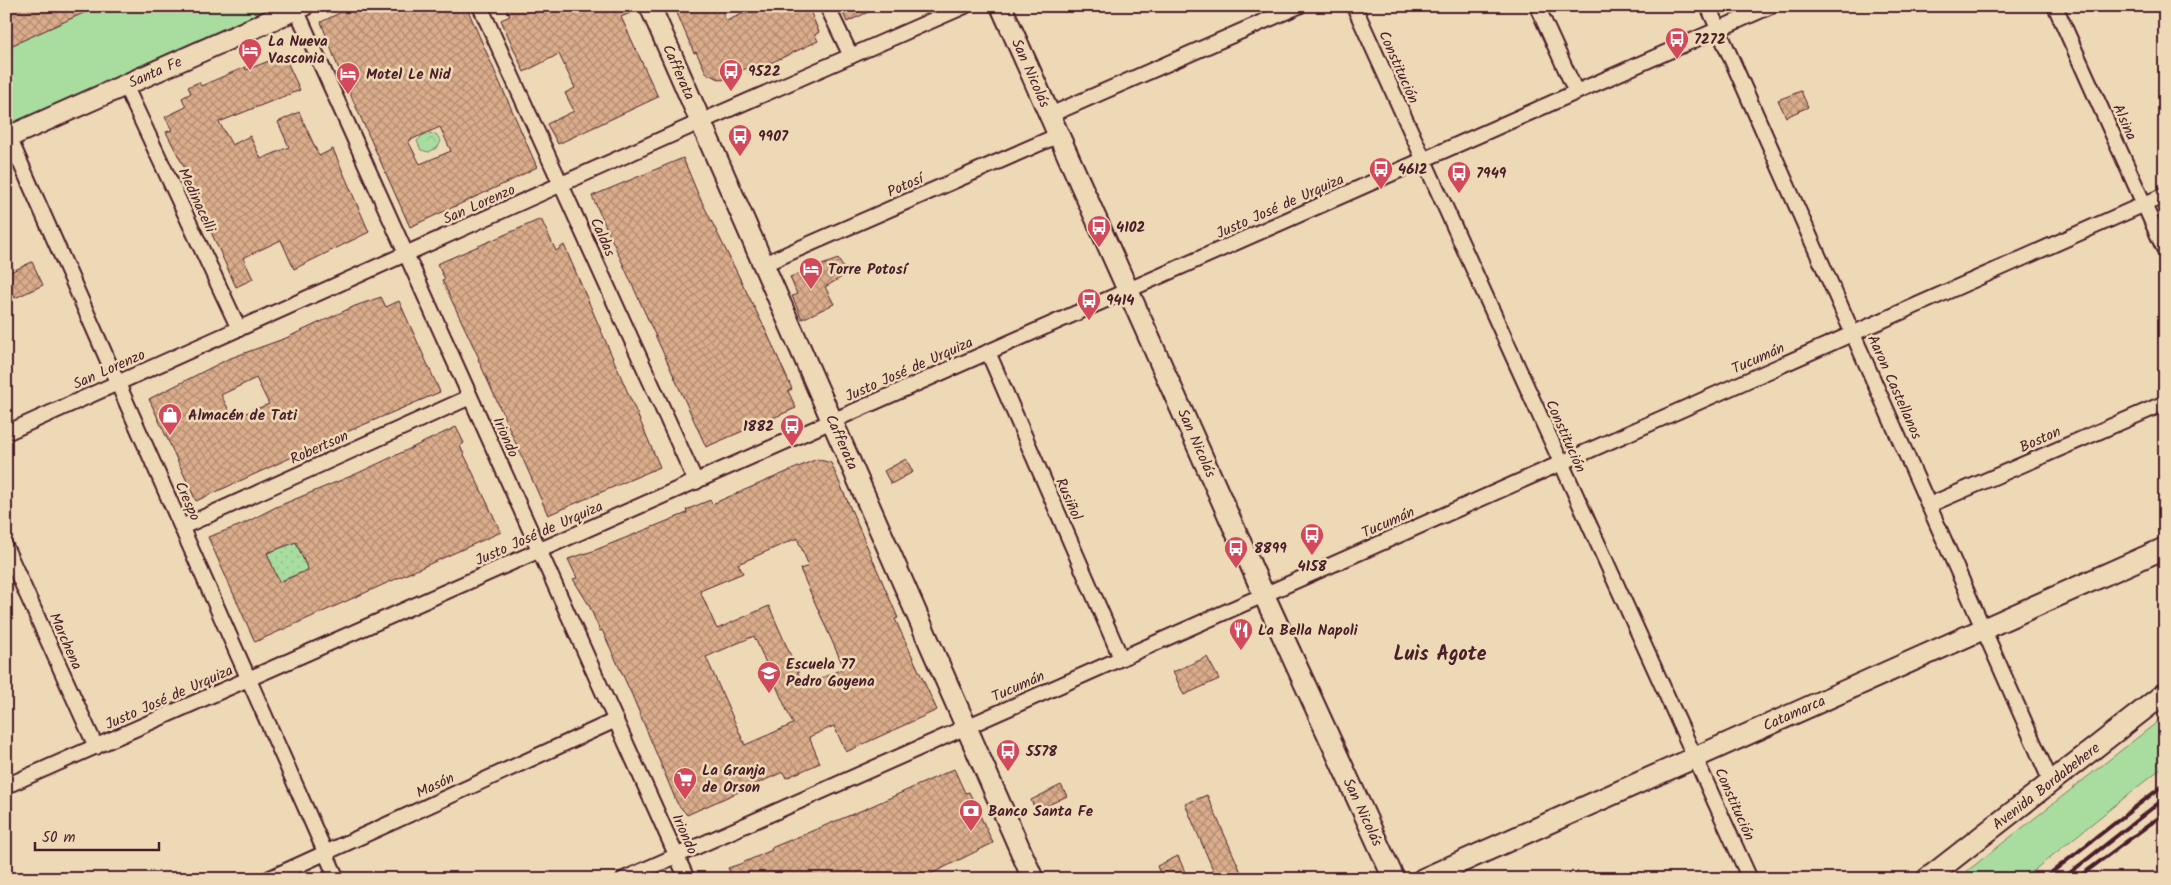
<svg xmlns="http://www.w3.org/2000/svg" width="2171" height="885" font-family="Kalam,sans-serif">
<style>
.grass{fill:url(#grass-dots);stroke:#797e65}
.forest{fill:url(#forest-crowns);stroke:#797e65}
.park{fill:#a8dd9f;stroke:#797e65}
.building{fill:url(#building-cross-hatch);stroke:#4a1f2b;fill-rule:evenodd}
.lines{fill:none;stroke-linecap:round;stroke-linejoin:round}
.street-casing{stroke:#4a1f2b;stroke-width:18}
.secondary-casing{stroke:#4a1f2b;stroke-width:24}
.street{stroke:#eed9b7;stroke-width:14}
.secondary{stroke:#eed9b7;stroke-width:20}
.rail{stroke:#4a1f2b;stroke-width:4}
.labels{text-anchor:middle;stroke-width:5;stroke-linejoin:round;paint-order:stroke}
.poi-label{font-size:15px;font-weight:bold;fill:#4a1f2b;stroke:#eed9b7;text-anchor:start}
.street-label{font-size:15px;fill:#4a1f2b;stroke:#eed9b7}
.district-label{font-size:20px;font-weight:bold;fill:#4a1f2b;stroke:#eed9b7}
</style>
<defs>
<pattern id="grass-dots" width="8" height="8" patternUnits="userSpaceOnUse" patternTransform="scale(1.25)"><rect width="8" height="8" fill="#a8dd9f"/><path d="M2 2h.1M6 6h.1" fill="none" stroke="#92bd89" stroke-width="1.8" stroke-linecap="round"/></pattern>
<pattern id="forest-crowns" width="20" height="18" patternUnits="userSpaceOnUse" patternTransform="scale(1.25)"><rect width="20" height="18" fill="#a8dd9f"/><path d="M2 6a3 3 0 1 1 6 0M12 15a3 3 0 1 1 6 0" fill="none" stroke="#92bd89"/></pattern>
<pattern id="building-cross-hatch" width="8" height="8" patternUnits="userSpaceOnUse" patternTransform="scale(1.25)"><rect width="8" height="8" fill="#daad8b"/><path d="M0 0l8 8M0 8l8-8" fill="none" stroke="#b38c72"/></pattern>
</defs>
<rect width="100%" height="100%" fill="#eed9b7"/>
<filter id="ink" filterUnits="userSpaceOnUse"><feTurbulence type="fractalNoise" baseFrequency=".02" numOctaves="2"/><feDisplacementMap in="SourceGraphic" scale="10" xChannelSelector="R" yChannelSelector="G"/><feConvolveMatrix kernelMatrix="1 2 1 2 8 2 1 2 1" color-interpolation-filters="sRGB"/></filter>
<g filter="url(#ink)">
<path class="grass" d="M296,542L308,570L279,582L265,554Z"/>
<path class="forest" d="M436,134L441,141L438,147L429,152L421,150L417,141L423,135Z"/>
<g class="park">
<path d="M6,6H279L6,128Z"/>
<path d="M2165,716V765L2023,879H1957Z"/>
</g>
<g class="building">
<path d="M15,6H99L6,48V10Z"/>
<path d="M354,6H466L537,167L510,181L410,227L338,67L321,22ZM440,127L451,151L420,164L408,141Z"/>
<path d="M505,6H638L639,9L621,17L658,97L558,144L547,124L574,111L565,93L575,88L559,54L524,72L501,20L510,16Z"/>
<path d="M674,6H720L726,21L761,6H808L819,32L815,35L818,41L749,73L747,68L722,80L707,74L696,52L694,53Z"/>
<path d="M840,6H881L847,22Z"/>
<path d="M284,55L300,90L219,122L232,145L250,136L261,159L289,147L278,122L299,112L319,156L333,149L369,232L294,269L281,240L243,258L253,279L236,287L196,199L184,167L166,132L172,130L165,117L186,107L182,98L191,93L188,87L199,82L201,86L245,67L246,70Z"/>
<path d="M1801,91L1808,107L1786,117L1778,100Z"/>
<path d="M683,158L698,194L767,333L792,389L788,391L796,408L706,447L592,196Z"/>
<path d="M541,219L556,251L564,245L660,467L548,515L478,359L479,358L442,280L445,279L437,264Z"/>
<path d="M838,259L847,274L825,287L834,304L802,319L792,296L797,294L790,277Z"/>
<path d="M32,262L43,285L15,298L6,280V274Z"/>
<path d="M381,297L386,307L399,301L440,392L349,431L196,501L149,399L228,359L286,338L355,306ZM256,378L269,404L233,418L221,395Z"/>
<path d="M456,427L464,443L460,446L501,532L255,642L208,537L241,525L276,507L356,474ZM296,542L308,570L279,582L267,553Z"/>
<path d="M817,459L831,463L898,618L895,619L937,710L846,752L834,726L809,737L820,763L786,778L783,772L687,815L677,803L632,695L602,630L600,631L589,605L573,579L577,578L568,559L593,551L687,513L686,510L710,500L712,504ZM797,538L809,566L800,569L844,668L804,686L769,606L717,629L700,591L743,573L738,564ZM754,636L793,724L745,745L706,657Z"/>
<path d="M906,459L913,472L891,484L884,471Z"/>
<path d="M1207,657L1219,679L1184,695L1173,672Z"/>
<path d="M954,769L965,793L969,792L993,843L921,879H733L728,868L740,864L772,850L771,848L865,809Z"/>
<path d="M1061,785L1067,796L1036,811L1031,800Z"/>
<path d="M1207,795L1244,879H1217L1185,804Z"/>
<path d="M1178,856L1188,879H1162L1157,866Z"/>
</g>
<g class="lines">
<g class="street-casing">
<g id="street">
<path d="M480,6L696,482"/>
<path d="M827,6L851,56"/>
<path d="M1354,6L1750,879"/>
<path d="M1537,6L1576,92"/>
<path d="M1708,6L2051,782"/>
<path d="M2055,6L2165,251"/>
<path d="M296,9L687,879"/>
<path d="M125,85L239,329"/>
<path d="M1050,115L1299,6"/>
<path d="M9,137L337,879"/>
<path d="M764,264L1059,135"/>
<path d="M988,352L1121,658"/>
<path d="M6,433L700,122L965,6"/>
<path d="M1929,505L2165,403"/>
<path d="M182,527L470,397"/>
<path d="M6,548L96,747"/>
<path d="M6,786L1771,6"/>
<path d="M268,879L616,720"/>
<path d="M624,879L2165,195"/>
</g>
</g>
<g class="secondary-casing">
<g id="secondary">
<path d="M650,6L1033,879"/>
<path d="M1001,6L1264,595L1394,879"/>
<path d="M6,138L303,6"/>
<path d="M1423,879L2165,548"/>
<path d="M1927,879L2165,693"/>
</g>
</g>
<use href="#street" class="street"/>
<use href="#secondary" class="secondary"/>
<g class="rail">
<path d="M2043,879L2165,784"/>
<path d="M2062,879L2165,798"/>
<path d="M2076,879L2165,813"/>
</g>
</g>
</g>
<defs>
<g id="bus-pin" transform="scale(1.25)"><path d="M0 17L-7.5 6A9.5 9.5 0 1 1 7.5 6Z" fill="#d1495b" stroke="#eed9b7"/><path d="M-5-6H5V4H4V6H2V4H-2V6H-4V4H-5ZM-3.5-4V0h7V-4ZM-3.5 1.2v1.5H-2V1.2ZM2 1.2v1.5H3.5V1.2Z" fill="#fff"/></g>
<g id="hotel-pin" transform="scale(1.25)"><path d="M0 17L-7.5 6A9.5 9.5 0 1 1 7.5 6Z" fill="#d1495b" stroke="#eed9b7"/><path d="M-6-4.5h1.5V1H6V5H4.5V3h-9V5H-6ZM-4 0a1.8 1.8 0 1 1 3.6 0ZM.5 0V-2.5h3Q6-2.5 6 0Z" fill="#fff"/></g>
<g id="shop-pin" transform="scale(1.25)"><path d="M0 17L-7.5 6A9.5 9.5 0 1 1 7.5 6Z" fill="#d1495b" stroke="#eed9b7"/><path d="M-5-2.5h2.3a2.7 3.5 0 0 1 5.4 0H5L5.5 6h-11ZM-1.5-2.5h3a1.5 2.3 0 0 0-3 0Z" fill="#fff"/></g>
<g id="restaurant-pin" transform="scale(1.25)"><path d="M0 17L-7.5 6A9.5 9.5 0 1 1 7.5 6Z" fill="#d1495b" stroke="#eed9b7"/><path d="M-5-6h1v4h1v-4h1v4h1v-4h1v5L-1.5 .5V6h-2V.5L-5-1ZM5-6V6H3V1.5H1.5Q1.5-4 5-6Z" fill="#fff"/></g>
<g id="school-pin" transform="scale(1.25)"><path d="M0 17L-7.5 6A9.5 9.5 0 1 1 7.5 6Z" fill="#d1495b" stroke="#eed9b7"/><path d="M0-5L7-2L0 1L-7-2ZM-4 1L0 2.5L4 1V4Q0 6-4 4Z" fill="#fff"/></g>
<g id="supermarket-pin" transform="scale(1.25)"><path d="M0 17L-7.5 6A9.5 9.5 0 1 1 7.5 6Z" fill="#d1495b" stroke="#eed9b7"/><path d="M-6-5.5h2.5l.6 2H6L4.5 2H-2.5L-4.4-4H-6ZM-1.5 3.2a1.3 1.3 0 1 0 .1 0ZM3 3.2a1.3 1.3 0 1 0 .1 0Z" fill="#fff"/></g>
<g id="bank-pin" transform="scale(1.25)"><path d="M0 17L-7.5 6A9.5 9.5 0 1 1 7.5 6Z" fill="#d1495b" stroke="#eed9b7"/><path d="M-6-4H6V4H-6ZM0-2.3a2.3 2.3 0 1 0 0 4.6a2.3 2.3 0 1 0 0-4.6Z" fill="#fff"/></g>
</defs>
<g fill-rule="evenodd">
<use href="#bus-pin" x="1677" y="39"/>
<use href="#hotel-pin" x="250" y="50"/>
<use href="#bus-pin" x="731" y="71"/>
<use href="#hotel-pin" x="348" y="74"/>
<use href="#bus-pin" x="740" y="136"/>
<use href="#bus-pin" x="1381" y="169"/>
<use href="#bus-pin" x="1459" y="173"/>
<use href="#bus-pin" x="1099" y="227"/>
<use href="#hotel-pin" x="811" y="269"/>
<use href="#bus-pin" x="1089" y="300"/>
<use href="#shop-pin" x="170" y="415"/>
<use href="#bus-pin" x="792" y="426"/>
<use href="#bus-pin" x="1312" y="535"/>
<use href="#bus-pin" x="1236" y="548"/>
<use href="#restaurant-pin" x="1241" y="630"/>
<use href="#school-pin" x="769" y="673"/>
<use href="#bus-pin" x="1008" y="751"/>
<use href="#supermarket-pin" x="685" y="779"/>
<use href="#bank-pin" x="971" y="811"/>
</g>
<g class="labels">
<g class="poi-label">
<text x="1694" y="44">7272</text>
<text x="268" y="46">La Nueva<tspan x="268" dy="17">Vasconia</tspan></text>
<text x="748" y="76">9522</text>
<text x="366" y="79">Motel Le Nid</text>
<text x="758" y="141">9907</text>
<text x="1398" y="174">4612</text>
<text x="1476" y="178">7949</text>
<text x="1116" y="232">4102</text>
<text x="828" y="274">Torre Potosí</text>
<text x="1106" y="305">9414</text>
<text x="188" y="420">Almacén de Tati</text>
<text x="774" y="431" text-anchor="end">1882</text>
<text x="1254" y="553">8899</text>
<text x="1312" y="571" text-anchor="middle">4158</text>
<text x="1258" y="635">La Bella Napoli</text>
<text x="786" y="669">Escuela 77<tspan x="786" dy="17">Pedro Goyena</tspan></text>
<text x="1026" y="756">5578</text>
<text x="702" y="775">La Granja<tspan x="702" dy="17">de Orson</tspan></text>
<text x="988" y="816">Banco Santa Fe</text>
</g>
<g class="street-label">
<text transform="translate(1399 67) rotate(66)" y="5">Constitución</text>
<text transform="translate(155 72) rotate(-24)" y="5">Santa Fe</text>
<text transform="translate(679 72) rotate(66)" y="5">Cafferata</text>
<text transform="translate(1031 73) rotate(66)" y="5">San Nicolás</text>
<text transform="translate(2125 122) rotate(66)" y="5">Alsina</text>
<text transform="translate(905 185) rotate(-24)" y="5">Potosí</text>
<text transform="translate(197 200) rotate(65)" y="5">Medinacelli</text>
<text transform="translate(479 204) rotate(-24)" y="5">San Lorenzo</text>
<text transform="translate(1280 206) rotate(-24)" y="5">Justo José de Urquiza</text>
<text transform="translate(603 237) rotate(66)" y="5">Caldas</text>
<text transform="translate(1758 358) rotate(-24)" y="5">Tucumán</text>
<text transform="translate(109 369) rotate(-24)" y="5">San Lorenzo</text>
<text transform="translate(909 369) rotate(-24)" y="5">Justo José de Urquiza</text>
<text transform="translate(1895 387) rotate(66)" y="5">Aaron Castellanos</text>
<text transform="translate(1566 436) rotate(66)" y="5">Constitución</text>
<text transform="translate(506 437) rotate(66)" y="5">Iriondo</text>
<text transform="translate(2040 439) rotate(-24)" y="5">Boston</text>
<text transform="translate(842 442) rotate(66)" y="5">Cafferata</text>
<text transform="translate(1197 443) rotate(66)" y="5">San Nicolás</text>
<text transform="translate(319 447) rotate(-24)" y="5">Robertson</text>
<text transform="translate(1069 499) rotate(66)" y="5">Rusiñol</text>
<text transform="translate(188 501) rotate(66)" y="5">Crespo</text>
<text transform="translate(1388 522) rotate(-24)" y="5">Tucumán</text>
<text transform="translate(539 533) rotate(-24)" y="5">Justo José de Urquiza</text>
<text transform="translate(66 641) rotate(66)" y="5">Marchena</text>
<text transform="translate(1018 686) rotate(-24)" y="5">Tucumán</text>
<text transform="translate(169 697) rotate(-24)" y="5">Justo José de Urquiza</text>
<text transform="translate(1794 713) rotate(-24)" y="5">Catamarca</text>
<text transform="translate(435 785) rotate(-25)" y="5">Masón</text>
<text transform="translate(2046 786) rotate(-38)" y="5">Avenida Bordabehere</text>
<text transform="translate(1735 804) rotate(66)" y="5">Constitución</text>
<text transform="translate(1363 812) rotate(65)" y="5">San Nicolás</text>
<text transform="translate(685 834) rotate(66)" y="5">Iriondo</text>
</g>
<g class="district-label">
<text x="1440" y="660">Luis Agote</text>
</g>
</g>
<rect width="2171" height="885" fill="none" stroke="#eed9b7" stroke-width="25"/>
<rect x="12" y="12" width="2146" height="860" fill="none" stroke="#4a1f2b" stroke-width="2" filter="url(#ink)"/>
<path d="M35 842v8h124v-8" fill="none" stroke="#4a1f2b" stroke-width="2.5"/>
<text x="42" y="842" font-size="15" fill="#4a1f2b" stroke="#eed9b7" stroke-width="4" paint-order="stroke">50 m</text>
</svg>
